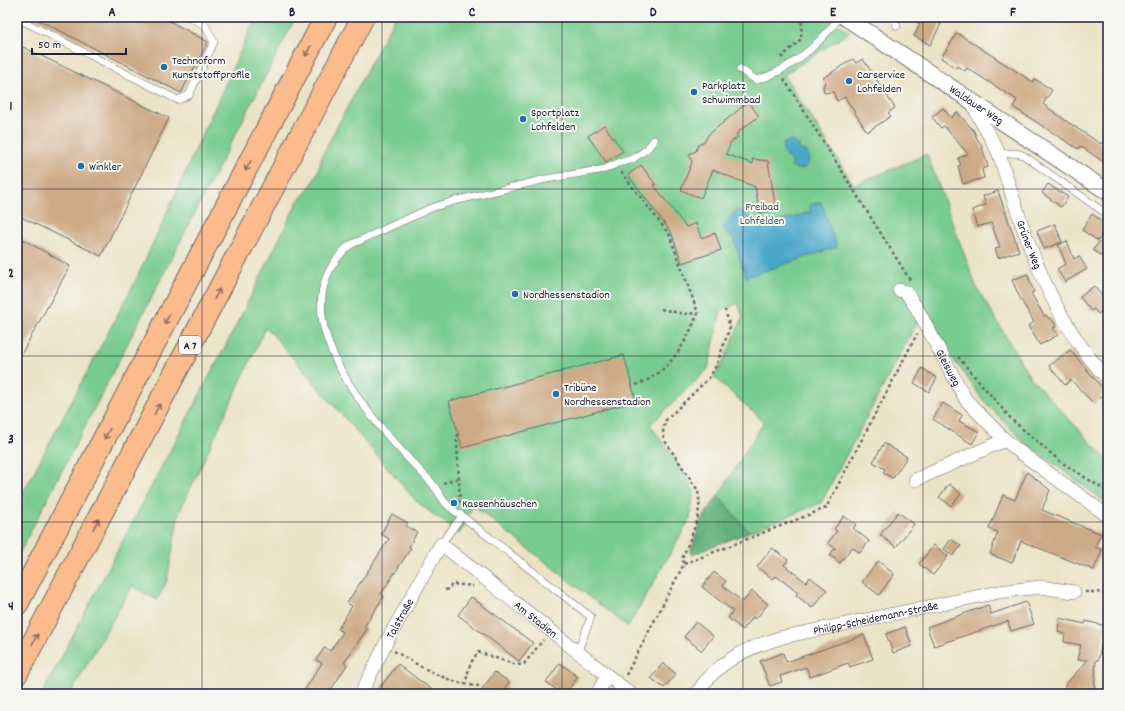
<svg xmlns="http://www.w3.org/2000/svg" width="1125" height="711" font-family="Dekko,sans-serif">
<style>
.green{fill:#79cc8f;stroke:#4e7765}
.forest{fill:#62b07a;stroke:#42695a}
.water{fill:#4ba7ca;stroke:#366482}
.building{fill:#cdaa86}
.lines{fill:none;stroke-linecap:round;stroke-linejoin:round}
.service-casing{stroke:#68666b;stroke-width:8}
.minor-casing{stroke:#68666b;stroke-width:14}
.tertiary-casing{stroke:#68666b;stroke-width:18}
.motorway-casing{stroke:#68666b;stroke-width:24}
.path{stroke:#68666b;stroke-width:2.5;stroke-dasharray:3 3;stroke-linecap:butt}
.service{stroke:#fff;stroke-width:7}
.minor{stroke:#fff;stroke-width:13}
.tertiary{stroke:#fff;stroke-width:16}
.motorway{stroke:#fbbb8c;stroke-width:22}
.oneway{stroke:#8e6e64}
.grid{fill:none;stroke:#22223b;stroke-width:1;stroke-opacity:0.55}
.poi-dot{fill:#1f6fb2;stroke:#f6f6f2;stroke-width:1.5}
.labels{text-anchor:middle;stroke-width:4;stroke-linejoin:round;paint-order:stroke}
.shield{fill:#f6f6f2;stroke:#626272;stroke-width:1}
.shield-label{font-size:11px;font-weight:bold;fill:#22223b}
.poi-label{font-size:12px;fill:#22223b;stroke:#f6f6f2;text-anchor:start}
.street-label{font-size:12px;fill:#22223b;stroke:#f6f6f2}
.park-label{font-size:12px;fill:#405e58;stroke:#f6f6f2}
.neatline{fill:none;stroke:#22223b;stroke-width:1.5}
.grid-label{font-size:13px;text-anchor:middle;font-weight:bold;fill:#22223b}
</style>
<rect width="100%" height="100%" fill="#f6f6f2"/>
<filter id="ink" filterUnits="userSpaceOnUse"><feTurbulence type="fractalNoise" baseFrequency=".025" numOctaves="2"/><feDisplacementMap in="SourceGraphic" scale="8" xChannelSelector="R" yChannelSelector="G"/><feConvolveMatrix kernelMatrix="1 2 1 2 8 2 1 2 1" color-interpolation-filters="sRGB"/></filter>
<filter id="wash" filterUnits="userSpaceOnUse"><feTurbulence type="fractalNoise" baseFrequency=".012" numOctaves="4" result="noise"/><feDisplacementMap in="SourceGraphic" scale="16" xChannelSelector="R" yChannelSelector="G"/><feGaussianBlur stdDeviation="0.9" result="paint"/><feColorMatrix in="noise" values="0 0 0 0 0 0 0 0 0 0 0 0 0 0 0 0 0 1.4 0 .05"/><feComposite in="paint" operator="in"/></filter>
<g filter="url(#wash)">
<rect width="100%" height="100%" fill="#ebe3c5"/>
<g class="green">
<path d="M256,17H296L17,558V504L136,280Z"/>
<path d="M395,17H825L850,32L784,75L854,185L927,154L976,286L1030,377L1108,461V504L1023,441L983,400L948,352L925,330L919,319L821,503L749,532L718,496L764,422L714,377L723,362L743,317L738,303L721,311L708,369L650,425L676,460L694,491L690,519L628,627L474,506L462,522L465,525L459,534L417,502L266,327L179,513L167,581L157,600L132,586L70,694H42L239,320L298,201C312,187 319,174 322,155Z"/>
</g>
<path class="forest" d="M718,496L749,532L692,555L691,550L702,519Z"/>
<g class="water">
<path d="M790,140L799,145V149L806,152L809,156L808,165L801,170L791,166L793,163C787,157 782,153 783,144Z"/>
<path d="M821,202L837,247L746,277L734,239L722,228L737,209L764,226L811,212L809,205Z"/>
</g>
<g id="blocks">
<g class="building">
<path d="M33,17H162L208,42L181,93Z"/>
<path d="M907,17H930L941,24L930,45L914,36L920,24Z"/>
<path d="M957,33L1033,82L1035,79L1052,90L1043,104L1069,123L1101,144L1108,135V165L1080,146L1078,149L1013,107L1017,100L967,68L965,71L957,66L956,68L941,58Z"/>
<path d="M23,47L169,118L101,256L17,215V58Z"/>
<path d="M853,59L856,63L863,59L895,108L888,113L891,116L867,132L845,97L837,101L833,92L824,93L823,88L825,81L823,78Z"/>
<path d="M748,102L759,116L736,134L738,137L731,142L726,154L753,164L752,159L768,161L776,210L760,213L755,187L713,170L701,198L681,190L692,162L689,154L696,151L698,145L705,141L708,135Z"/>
<path d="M943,108L951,118L957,112L974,131L977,139L981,144L988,167L982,169L984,178L963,184L958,166L961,165L958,158L968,154L944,126L941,128L932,117Z"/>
<path d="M604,125L623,151L606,162L588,136Z"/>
<path d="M641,165L656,185L653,184L686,227L696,223L701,238L715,233L721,250L682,263L671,232L628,175Z"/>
<path d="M1048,184L1068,197L1061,207L1042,193Z"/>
<path d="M998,191L1019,251L998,258L995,249L1000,247L991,223L977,227L972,210L986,205L983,196Z"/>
<path d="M1092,214L1108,225L1098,241L1082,230Z"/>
<path d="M1055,224L1062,242L1044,249L1037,231Z"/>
<path d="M17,236L70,266L17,362Z"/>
<path d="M1067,241L1074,259L1079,256L1087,269L1065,282L1057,269L1066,264L1058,245Z"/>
<path d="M1099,242L1108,248V252L1104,258L1093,250Z"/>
<path d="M1027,274L1034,292L1031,293L1044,316L1046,315L1049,319L1051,318L1054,322L1056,327L1053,328L1058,335L1040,345L1028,326L1034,322L1020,298L1012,280Z"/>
<path d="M1094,286L1105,300L1103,302L1108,308L1098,314L1094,309L1091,311L1080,297Z"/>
<path d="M1070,350L1106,392L1094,404L1071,380L1065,385L1049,366Z"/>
<path d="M624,355L636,401L462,448L449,401Z"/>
<path d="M922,368L937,378L929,392L914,383Z"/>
<path d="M943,403L962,415L959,421L979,432L972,444L933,419Z"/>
<path d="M884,443L907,457L893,478L883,473L885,469L873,462Z"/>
<path d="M1027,472L1050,490L1042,510L1101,534L1095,547L1102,550L1094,570L1021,541L1012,563L990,554L998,532L989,529L1003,495L1015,500Z"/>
<path d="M949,484L961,494L951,506L939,497Z"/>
<path d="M898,512L914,524L896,547L880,535Z"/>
<path d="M392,514L408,523L406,526L417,532L409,547L411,548L381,594L384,596L364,627L367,629L344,663L347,665L328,694H302L322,663L316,660L325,647L330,651L343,632L338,629L352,606L347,603L389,539L381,534Z"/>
<path d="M844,516L856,525L853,528L869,541L860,553L852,547L840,563L830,555L835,548L828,543L837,531L834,529Z"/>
<path d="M951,539L961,546L953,556L944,549Z"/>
<path d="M934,545L948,556L933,575L919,564Z"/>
<path d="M772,548L788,560L784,565L806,582L810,577L827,590L812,608L796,595L798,593L783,581L776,576L773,579L757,567Z"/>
<path d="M878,561L894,574L879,595L862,582Z"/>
<path d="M714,572L726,581L723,586L743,602L752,591L768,604L756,619L753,617L743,630L728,618L733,611L702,587Z"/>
<path d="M471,597L533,643L519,661L458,615Z"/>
<path d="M1026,602L1034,624L1011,631L1008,621L934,646L927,627L988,605L991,614Z"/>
<path d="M1059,618L1085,624L1086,621L1106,626L1098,660H1096L1094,694H1069L1065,691V685L1088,660H1077L1081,645L1064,642L1065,634L1058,632Z"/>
<path d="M696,622L713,636L702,651L684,637Z"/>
<path d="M905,627L912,646L893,653L886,634Z"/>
<path d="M864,635L873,659L850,667L848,663L810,677L806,667L780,676L782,682L770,686L760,661L783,653L786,662Z"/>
<path d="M560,663L578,677L565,694H562L546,682Z"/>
<path d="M663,663L676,674L664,688L651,678Z"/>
<path d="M398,664L416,678L438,694H385L379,689Z"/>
<path d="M495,672L509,682L505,688L515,694H478Z"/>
</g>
</g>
</g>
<g filter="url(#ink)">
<use href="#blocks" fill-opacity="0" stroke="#68666b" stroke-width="1"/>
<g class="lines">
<g class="service-casing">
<g id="service">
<path d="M894,17L897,26"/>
<path d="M17,18L178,100L189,95L214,42L205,25L189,17"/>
<path d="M740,69L756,80C791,71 818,45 840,17"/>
<path d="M999,154L1016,153L1023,155L1108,215"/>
<path d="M462,516C456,512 448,507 444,501C438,493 435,485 428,479C378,428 270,314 350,245L431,208L454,201L546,179L605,169L618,163L633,159L647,149L654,140"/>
<path d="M441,544L462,516L591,617L578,651"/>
</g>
</g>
<g class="minor-casing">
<g id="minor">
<path id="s1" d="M972,100C977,120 991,135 999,154C1025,235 1048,316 1108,379"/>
<path id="s2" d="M899,290L906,292L919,312L966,400L1005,440L1021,453L1108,516"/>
<path d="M915,480L1005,440"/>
<path id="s3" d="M361,694L388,639L441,544L631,694"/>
<path d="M597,694L607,676"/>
<path id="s4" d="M696,694C718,661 746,648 783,637L999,592L1040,587L1074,592"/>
</g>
</g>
<g class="tertiary-casing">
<g id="tertiary">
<path id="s5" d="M845,17L1108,192"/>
</g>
</g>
<g class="motorway-casing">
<g id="motorway">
<path d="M17,604L326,17"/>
<path d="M17,673L363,17"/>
</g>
</g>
<g class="path">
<path d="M781,58L801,39L802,17"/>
<path d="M784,79L910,280"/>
<path d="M621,172L669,234L698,313C685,345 668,376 632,386"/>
<path d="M661,309L684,314L697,313"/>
<path d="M958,357L1012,420L1061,462L1108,492"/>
<path d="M458,434L457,441L460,504"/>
<path d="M443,483L459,478"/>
<path d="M684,564L826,508L917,334"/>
<path d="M445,590L449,589L452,584L473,586"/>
<path d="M1085,592H1097L1108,595"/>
<path d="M394,651C420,666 448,684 479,686"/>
<path d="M626,675L684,564L682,559C690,538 705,511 697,489L665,441C662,433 663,428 666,420L709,378L716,366L730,327L725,310"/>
<path d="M465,685L470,664L478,652L517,665L524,664L543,640"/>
</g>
<use href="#service" class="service"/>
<use href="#minor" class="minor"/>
<use href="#tertiary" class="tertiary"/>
<use href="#motorway" class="motorway"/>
</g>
<defs><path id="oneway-shaft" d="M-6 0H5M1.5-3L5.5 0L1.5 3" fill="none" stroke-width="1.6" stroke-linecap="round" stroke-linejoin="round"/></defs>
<g class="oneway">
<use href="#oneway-shaft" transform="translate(308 51) rotate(118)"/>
<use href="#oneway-shaft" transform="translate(248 166) rotate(118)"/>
<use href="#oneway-shaft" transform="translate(217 294) rotate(-62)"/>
<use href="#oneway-shaft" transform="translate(167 319) rotate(118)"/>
<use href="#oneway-shaft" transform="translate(157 409) rotate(-62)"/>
<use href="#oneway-shaft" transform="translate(107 434) rotate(118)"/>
<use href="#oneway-shaft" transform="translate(96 524) rotate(-62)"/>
<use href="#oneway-shaft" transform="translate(35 639) rotate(-62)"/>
</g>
</g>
<path class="grid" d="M202,17V694M382,17V694M562,17V694M743,17V694M923,17V694M17,189H1108M17,356H1108M17,522H1108"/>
<g class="poi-dot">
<circle cx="164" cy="67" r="4"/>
<circle cx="849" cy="81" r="4"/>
<circle cx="694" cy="92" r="4"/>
<circle cx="523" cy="119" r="4"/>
<circle cx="81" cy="166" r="4"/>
<circle cx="515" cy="294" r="4"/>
<circle cx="556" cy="394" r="4"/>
<circle cx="454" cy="503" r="4"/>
</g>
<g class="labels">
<rect class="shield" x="179" y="336" width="22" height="18" rx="3"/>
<g class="shield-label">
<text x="190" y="349">A 7</text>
</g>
<g class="poi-label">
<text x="172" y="64">Technoform<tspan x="172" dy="14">Kunststoffprofile</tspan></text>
<text x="857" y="78">Carservice<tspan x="857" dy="14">Lohfelden</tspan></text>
<text x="702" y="89">Parkplatz<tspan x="702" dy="14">Schwimmbad</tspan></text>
<text x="531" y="116">Sportplatz<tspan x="531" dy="14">Lohfelden</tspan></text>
<text x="89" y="170">Winkler</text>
<text x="523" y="298">Nordhessenstadion</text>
<text x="564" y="391">Tribüne<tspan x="564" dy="14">Nordhessenstadion</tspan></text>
<text x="462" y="507">Kassenhäuschen</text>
</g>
<g class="street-label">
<text dy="4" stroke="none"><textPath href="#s5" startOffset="158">Waldauer Weg</textPath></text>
<text dy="4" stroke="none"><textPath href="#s1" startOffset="156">Grüner Weg</textPath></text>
<text dy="4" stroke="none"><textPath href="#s2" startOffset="94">Gleisweg</textPath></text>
<text dy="4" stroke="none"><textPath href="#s4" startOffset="201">Philipp-Scheidemann-Straße</textPath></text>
<text dy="4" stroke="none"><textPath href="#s3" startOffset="85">Talstraße</textPath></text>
<text dy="4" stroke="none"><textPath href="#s3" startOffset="291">Am Stadion</textPath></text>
</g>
<g class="park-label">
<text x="762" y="210">Freibad<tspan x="762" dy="14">Lohfelden</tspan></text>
</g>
</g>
<rect width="1125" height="711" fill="none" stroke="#f6f6f2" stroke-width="44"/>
<path d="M32 48v6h94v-6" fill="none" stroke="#22223b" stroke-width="2"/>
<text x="38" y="48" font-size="12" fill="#22223b" stroke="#f6f6f2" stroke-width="3" paint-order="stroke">50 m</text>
<rect x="22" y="22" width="1081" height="667" class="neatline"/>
<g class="grid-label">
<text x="112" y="16">A</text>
<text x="292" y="16">B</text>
<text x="472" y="16">C</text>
<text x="653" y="16">D</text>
<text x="833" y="16">E</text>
<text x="1013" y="16">F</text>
<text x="11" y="110">1</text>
<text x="11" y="277">2</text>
<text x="11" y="443">3</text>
<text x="11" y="610">4</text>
</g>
</svg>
